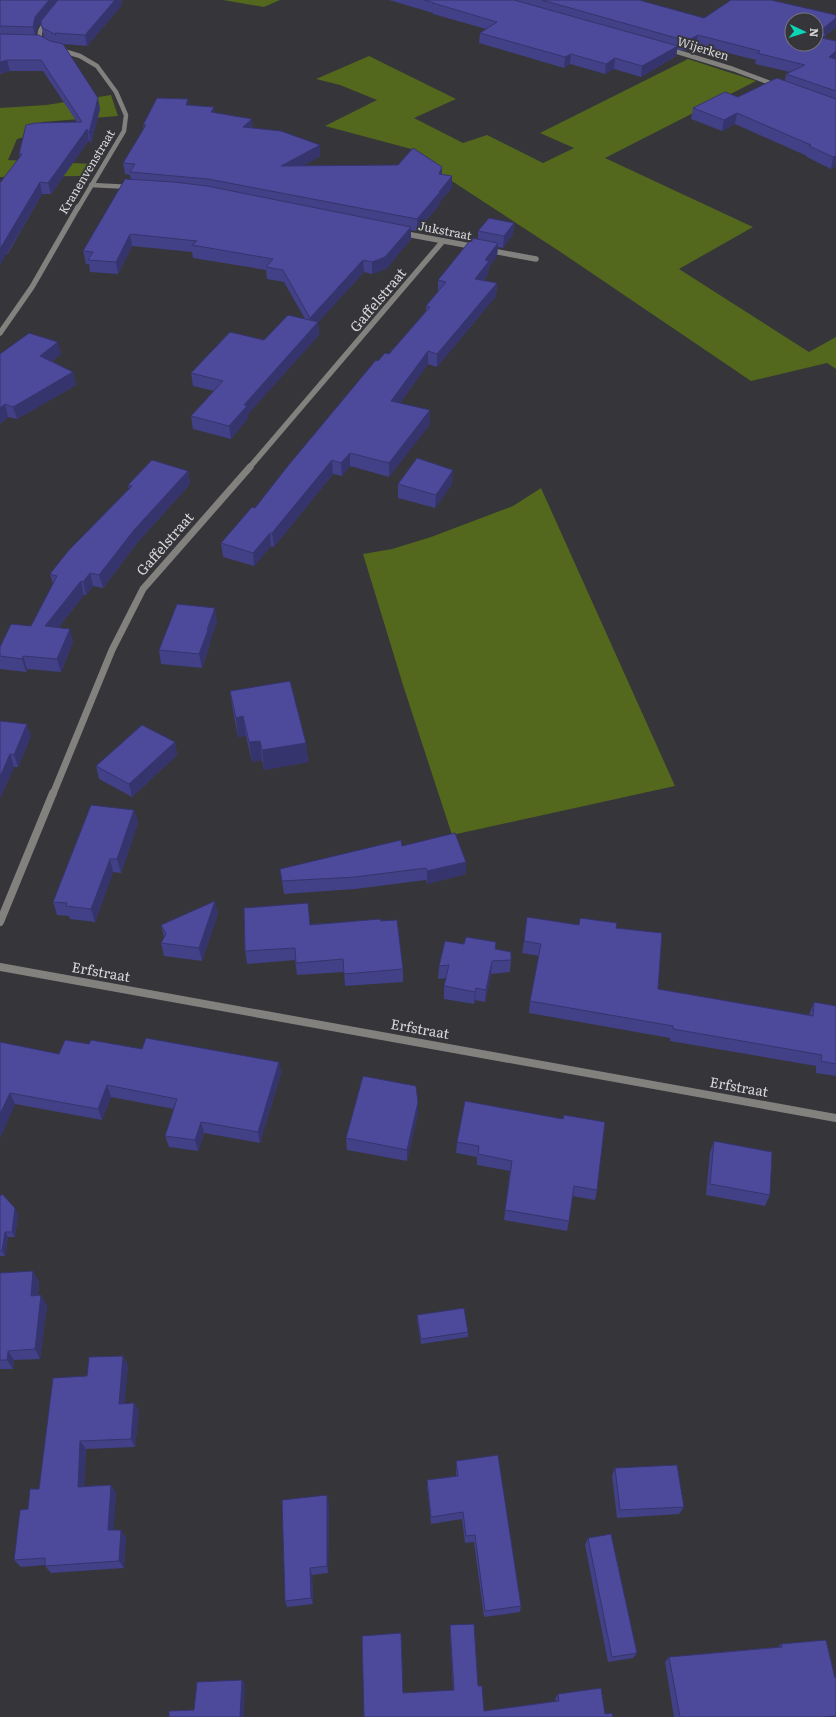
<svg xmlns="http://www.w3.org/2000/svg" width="836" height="1717" font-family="Literata,serif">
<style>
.green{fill:#53671d}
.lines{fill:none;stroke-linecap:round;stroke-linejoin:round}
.minor-far3{stroke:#82817e;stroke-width:4.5}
.minor-far2{stroke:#82817e;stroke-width:5.5}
.minor-far1{stroke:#82817e;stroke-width:7}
.minor{stroke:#82817e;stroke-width:8}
.wall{fill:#424086;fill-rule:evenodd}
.shaded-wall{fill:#36346d}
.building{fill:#4d4a9c;stroke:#36346d;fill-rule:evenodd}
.labels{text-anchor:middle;stroke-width:4;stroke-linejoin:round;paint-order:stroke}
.far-street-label{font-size:12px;fill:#d8d8db;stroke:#35353a}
.street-label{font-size:14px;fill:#d8d8db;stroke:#35353a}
</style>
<rect width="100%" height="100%" fill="#35353a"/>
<g class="green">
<path d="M223,0H280L264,7Z"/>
<path d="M369,56L456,99L414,118L463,143L487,135L543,163L574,148L540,133L688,59L756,81L605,158L753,227L679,269L809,352L836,337V369L827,363L751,381L562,253L412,155L415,150L325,126L377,100L340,85L316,79Z"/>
<path d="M111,95L118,116L42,122C35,132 29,137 17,139L8,160L93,164L82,176L0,177V108L46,105Z"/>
<path d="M541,488L675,786L452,835L403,685L363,554L392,549L431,537L513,506Z"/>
</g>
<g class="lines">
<g class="minor-far3">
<path d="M42,42C37,33 41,28 47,21"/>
<path d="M57,49L80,56L97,66L116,92L126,115L124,131L78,208"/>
<path d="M668,49L733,69L778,86"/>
<path d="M91,185L131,187"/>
</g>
<g class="minor-far2">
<path d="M401,233L476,247"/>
<path d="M487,250L536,259"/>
<path d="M0,333L32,287L78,207"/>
<path d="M249,468L443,241"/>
</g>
<path class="minor-far1" d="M53,794L112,650L143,589L250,467"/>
<g class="minor">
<path d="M0,922L53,793"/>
<path d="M0,967L836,1118"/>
</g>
</g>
<g class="wall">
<path d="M0,0H123L121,2L122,5L87,46L63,44L100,109L91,144L89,140L51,194H42L7,255L20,157L19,154L77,122L43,71H10L0,74ZM41,22V25L44,37L36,35L37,28Z"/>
<path d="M389,0H639L704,18L836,15V27L825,36V38L836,41V166L831,169L807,157V156L735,124L722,131L691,119L693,108L738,97L785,81L786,74L790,72L755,64L756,60L696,45L685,51L677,49L676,56L641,77L614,69L605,74L570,64L564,68L479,43L480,33L486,29L433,14V13Z"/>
<path d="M189,105L214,107V112L320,156L303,166L442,174L452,188L440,201V204L417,231L411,230V239L386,269L372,274L364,272L318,322L319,335L248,414V418L231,439L193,429L191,416L214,391L193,386L191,373L264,340L305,319L284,282L267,279L266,270L193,258L192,252L132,246L118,274L90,272L89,264H86L83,251L131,179L130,175L125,174L123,163L144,129L143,125Z"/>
<path d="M514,223L513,234L503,248L498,247L497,256L489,267L488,274L483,281L497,283L496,296L437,367L428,364L400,403L430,424L389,477L350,466L342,476L333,474L274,547L271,546L254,566L223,557L221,543L255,508L378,361L389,354L426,311V306L438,292V280L478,239V231Z"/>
<path d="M0,354H61L52,361L73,372L76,385L17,419L8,417L0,424Z"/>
<path d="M188,471L190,484L137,543L103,588L93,586L86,595H84L58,628L73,642L61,672L27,669L26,672L0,669V647L31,626L53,584L50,574L129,489L128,485Z"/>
<path d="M398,484H452L435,508L398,498Z"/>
<path d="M217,622L210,641V644L202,668L161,664L159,650Z"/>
<path d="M230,691L306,743L308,762L264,770L262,760L252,762L246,736L238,737L233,711Z"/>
<path d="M0,721L31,736L18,767H14L0,798Z"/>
<path d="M175,742L177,755L132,797L99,779L96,766Z"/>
<path d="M134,810L138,823L121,873L113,872L95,922L70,919L69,916L57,915L53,902Z"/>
<path d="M402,846L466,874L427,884L426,880L355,889L284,894L280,869Z"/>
<path d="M218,913L202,961L164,956L161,943L164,937L161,925Z"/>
<path d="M381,921L403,969V982L345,986L344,972L297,975L295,960L247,964L245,951L310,924Z"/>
<path d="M579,925L616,928L658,989L809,1015L814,1002L836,1006V1076L816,1073V1066L670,1041V1038L529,1013L530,1001L539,956L522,953L524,941Z"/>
<path d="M496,942V949L511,960L510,972L491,974L485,1002L475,1000L474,1004L444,999V986L446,978L438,979L439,966L464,944Z"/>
<path d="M0,1042L59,1054L89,1044L279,1062L281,1073L260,1143L204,1133L198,1151L169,1147L165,1136L174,1109L111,1097L102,1120L15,1104L0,1138Z"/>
<path d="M465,1101L597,1190L595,1200L572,1196L569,1221L567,1231L504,1220L510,1171L477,1165V1157L456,1153L457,1142Z"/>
<path d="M418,1113L407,1161L347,1150L346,1138Z"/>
<path d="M714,1141L770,1195L765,1206L706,1195L710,1152Z"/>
<path d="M0,1196L18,1214L15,1237H8L5,1256H0Z"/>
<path d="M0,1273L39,1281L38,1295L47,1305L40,1359L14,1360L13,1369H0Z"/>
<path d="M417,1315L468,1332V1337L421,1344L417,1320Z"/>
<path d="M123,1356L128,1365L124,1404L134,1403L139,1411L135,1447L86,1449L84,1486L111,1485L116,1493L113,1530L126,1537L124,1568L51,1573L45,1566V1565L21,1567L14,1560L28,1509L39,1489L87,1376Z"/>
<path d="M456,1461L521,1606L520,1612L484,1617L474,1542L465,1543L462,1519L431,1524L427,1487V1480L456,1476Z"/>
<path d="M615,1468L684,1507L679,1514L617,1518L612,1476Z"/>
<path d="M329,1503L328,1573L312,1575L313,1604L287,1607L285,1601Z"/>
<path d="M588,1538L637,1653L633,1658L608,1662L585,1545Z"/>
<path d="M450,1625L478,1686L484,1711L556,1701L555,1699L558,1694L613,1717H364L403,1693L453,1690L450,1631Z"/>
<path d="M781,1644L835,1678L836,1677V1717H674L665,1662L669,1657L778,1647Z"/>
</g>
<g class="shaded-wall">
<path d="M49,0H59L37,28L36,38L33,27L35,17Z"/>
<path d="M115,0H123L121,2L122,5L87,46L85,35Z"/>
<path d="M836,18V27L825,36L823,44L819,32Z"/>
<path d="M698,35L696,45L685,51L687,41Z"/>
<path d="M678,46L676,56L641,77L642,66Z"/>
<path d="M836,51V59L829,57Z"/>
<path d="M571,54L570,64L564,68L565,57Z"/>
<path d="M615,58L614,69L605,74L606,64Z"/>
<path d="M7,60L10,71L1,74L0,70V62Z"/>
<path d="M98,98L100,109L91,144L89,133Z"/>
<path d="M188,99L190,110L186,105Z"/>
<path d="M214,107L215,118L211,112Z"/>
<path d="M737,113L735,124L722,131L724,120Z"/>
<path d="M252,119L253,130L243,127Z"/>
<path d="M87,129L89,140L51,194L48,183Z"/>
<path d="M320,145V156L282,178L281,166Z"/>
<path d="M836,156V166L831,169L833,157Z"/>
<path d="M442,167V179L439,174Z"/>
<path d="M452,176V188L440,201V204L417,231V219L439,192Z"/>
<path d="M40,182L42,194L0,265V249Z"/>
<path d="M514,223L513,234L503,248L504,236Z"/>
<path d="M411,227V239L386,269L372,274V262Z"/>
<path d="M130,234L132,246L118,274L116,262Z"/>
<path d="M498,243L497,256L489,267L488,274L474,292L475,279L485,260Z"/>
<path d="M363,260L364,272L311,330L310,318Z"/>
<path d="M497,283L496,296L437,367V354Z"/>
<path d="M318,322L319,335L248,414V418L231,439L229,426L244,405Z"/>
<path d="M58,342L61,354L43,368L40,356Z"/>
<path d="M428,351V364L392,414L391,401Z"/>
<path d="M73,372L76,385L17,419L13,407Z"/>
<path d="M5,404L8,417L0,424V408Z"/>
<path d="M430,410V424L389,477V463Z"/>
<path d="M350,453V466L342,476L341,463Z"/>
<path d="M332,460L333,474L274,547L272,533Z"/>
<path d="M453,470L452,484L435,508L436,495Z"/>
<path d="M188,471L190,484L137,543L103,588L99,575L134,530Z"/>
<path d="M270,533L271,546L254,566L253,553Z"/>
<path d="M90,573L93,586L86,595L83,582Z"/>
<path d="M81,581L84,595L48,640L45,626Z"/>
<path d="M215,608L217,622L210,641V644L202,668L199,654L207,630Z"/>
<path d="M70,629L73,642L61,672L57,659Z"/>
<path d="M23,656L27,669L26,672L22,659Z"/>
<path d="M243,716L246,736L238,737L236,718Z"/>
<path d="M27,724L31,736L18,767L14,755Z"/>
<path d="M260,741L262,760L252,762L249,742Z"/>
<path d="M175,742L177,755L132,797L129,784Z"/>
<path d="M306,743L308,762L264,770L262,750Z"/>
<path d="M10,754L14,767L0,798V777Z"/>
<path d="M134,810L138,823L121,873L117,859Z"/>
<path d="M110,859L113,872L95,922L91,909Z"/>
<path d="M466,862V874L427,884V871Z"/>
<path d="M215,901L218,913L202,961L199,948Z"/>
<path d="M492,961L491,974L485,1002L486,990Z"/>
<path d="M476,988L475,1000L474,1004L475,992Z"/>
<path d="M279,1062L281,1073L260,1143L258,1132Z"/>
<path d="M107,1085L111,1097L102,1120L98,1109Z"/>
<path d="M10,1093L15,1104L0,1138V1114Z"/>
<path d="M418,1102V1113L407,1161V1150Z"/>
<path d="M201,1122L204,1133L198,1151L195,1140Z"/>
<path d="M15,1208L18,1214L15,1237L12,1232Z"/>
<path d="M5,1232L8,1237L5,1256L2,1251Z"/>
<path d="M33,1271L39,1281L37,1305L31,1296Z"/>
<path d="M41,1295L47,1305L40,1359L35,1349Z"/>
<path d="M8,1351L14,1360L13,1369L7,1360Z"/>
<path d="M123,1356L128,1365L124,1413L119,1404Z"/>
<path d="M134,1403L139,1411L135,1447L131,1439Z"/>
<path d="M80,1441L86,1449L84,1494L78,1487Z"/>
<path d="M111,1485L116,1493L113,1537L108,1530Z"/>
<path d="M327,1495L329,1503L328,1573L327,1566Z"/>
<path d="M121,1530L126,1537L124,1568L119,1561Z"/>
<path d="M310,1568L312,1575L313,1604L311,1598Z"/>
<path d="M242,1680L245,1684L244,1717H240Z"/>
</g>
<g class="building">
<path d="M0,0H49L35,17L33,27L0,26Z"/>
<path d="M58,0H115L85,35L55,33L56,35L43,28L41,25V21Z"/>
<path d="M424,0H514L678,46L642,66L615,58L606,64L571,54L565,57L480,33L497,22L433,3H434Z"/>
<path d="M542,0H639L704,18L731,0H771L836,15V18L819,32L826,34L821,38L836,41V51L829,57L836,59V91L786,74L805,65L757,53L760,51L698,35L687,41ZM792,20H816V44H792Z"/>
<path d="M0,34L39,35L50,41L63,44L98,98L89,133L87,129L48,183L40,182L0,249V183L22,154H19L26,125L36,123L82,122L41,60H7L0,62Z"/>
<path d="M777,78L836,99V156L833,157L809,146L811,145L737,113L724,120L693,108L725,92L738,97Z"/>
<path d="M157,98L188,99L186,105L214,107L211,112L252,119L243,127L281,131L320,145L281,166L398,165L413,148L442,167L439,174L452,176L439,192H440L417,219L208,179L130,172L135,164L123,163L146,125H143Z"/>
<path d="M125,179L174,182L207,186L411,227L385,257L372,262L363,260L310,318L283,270L266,267L273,259L192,245L197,241L130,234L116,262L88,260L93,252L83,251Z"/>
<path d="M489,218L514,223L504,236L478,231Z"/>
<path d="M472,238L498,243L485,260L489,261L475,279L497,283L437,354L428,351L391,401L430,410L389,463L350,453L341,463L332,460L272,533H270L253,553L221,543L252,507L255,508L287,467L376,360L378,361L385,353L389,354L430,307L426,306L446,282L438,280Z"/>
<path d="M288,315L318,322L244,405L247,406L229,426L191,416L223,381L191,373L230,332L264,340Z"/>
<path d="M29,333L58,342L40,356L73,372L13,407L5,404L0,408V354Z"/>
<path d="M417,458L453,470L436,495L398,484Z"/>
<path d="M152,460L188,471L134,530L99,575L90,573L83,582L81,581L45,626L70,629L57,659L23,656L22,659L0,656V647L11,624L31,626L57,576L50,574L57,565L69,550L132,486L128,485Z"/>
<path d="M177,604L215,608L207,630H208L199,654L159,650Z"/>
<path d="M290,681L306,743L262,750L260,741L249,742L243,716L236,718L230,691Z"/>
<path d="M0,721L27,724L14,755L10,754L0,777Z"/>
<path d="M142,725L175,742L129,784L96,766Z"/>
<path d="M91,805L134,810L117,859H110L91,909L66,906L67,903L53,902Z"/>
<path d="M455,833L466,862L427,871L426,868L355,877L282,881L280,869L401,840L402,846Z"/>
<path d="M215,901L199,948L161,943L166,934L161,925Z"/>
<path d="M308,903L310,925L380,919L381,921L397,920L403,969L344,974L343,959L296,963L295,948L245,951L244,908Z"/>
<path d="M527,917L579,925L580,918L617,923L616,928L662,933L658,989L813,1016L814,1002L836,1006V1064L821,1061L822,1055L673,1029V1026L530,1001L541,944L524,941Z"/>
<path d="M466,937L496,942L495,949L511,952V960L492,961L486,990L476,988L475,992L444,986L449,965L439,966L445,941L464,944Z"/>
<path d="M146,1038L279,1062L258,1132L201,1122L195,1140L165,1136L177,1099L107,1085L98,1109L10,1093L0,1114V1042L59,1054L65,1040L89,1044L91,1040L142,1049Z"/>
<path d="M363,1076L416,1086L418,1102L407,1150L346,1138Z"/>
<path d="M465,1101L563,1119L564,1115L605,1122L597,1190L574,1186L569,1221L505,1210L512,1161L478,1154L479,1146L457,1142Z"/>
<path d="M714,1141L772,1152L770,1195L710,1184Z"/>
<path d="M2,1194L15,1208L12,1232H5L2,1251H0V1196Z"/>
<path d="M33,1271L31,1296L41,1295L35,1349L8,1351L7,1360H0V1273Z"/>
<path d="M464,1308L468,1332L421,1339L417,1315Z"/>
<path d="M123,1356L119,1404L134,1403L131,1439L80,1441L78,1487L111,1485L108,1530H121L119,1561L45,1566V1558L14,1560L20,1510L28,1509L30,1489H39L53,1378L87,1376L89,1357Z"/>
<path d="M498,1455L521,1606L485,1611L475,1535L466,1536L463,1512L431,1517L427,1480L458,1476L456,1461Z"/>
<path d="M677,1465L684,1507L620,1510L615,1468Z"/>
<path d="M327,1495V1566L310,1568L311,1598L285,1601L282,1500Z"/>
<path d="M611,1534L637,1653L612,1657L588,1538Z"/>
<path d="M474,1624L478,1686H482L484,1711L559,1701L558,1694L601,1688L605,1714L612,1713L613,1717H364L362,1636L401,1633L403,1693L454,1690L450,1625Z"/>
<path d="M826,1640L835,1678L836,1677V1716L821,1717H680L669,1657L782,1647L781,1644Z"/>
<path d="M242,1680L240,1717H169V1711L194,1710L197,1682Z"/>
</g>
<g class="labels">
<g class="far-street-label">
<text transform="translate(703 49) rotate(17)" y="4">Wijerken</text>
<text transform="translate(87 172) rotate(-59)" y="4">Kranenvenstraat</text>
<text transform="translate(445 231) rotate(11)" y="4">Jukstraat</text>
</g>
<g class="street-label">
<text transform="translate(378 300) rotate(-50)" y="5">Gaffelstraat</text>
<text transform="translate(165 544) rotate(-49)" y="5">Gaffelstraat</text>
<text transform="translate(101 972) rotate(10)" y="5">Erfstraat</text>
<text transform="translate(420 1029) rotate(10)" y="5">Erfstraat</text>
<text transform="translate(739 1087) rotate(10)" y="5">Erfstraat</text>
</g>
</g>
<g transform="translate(804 32) rotate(94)"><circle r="19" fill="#35353a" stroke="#76767a"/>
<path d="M0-3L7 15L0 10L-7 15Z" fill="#0cd5b5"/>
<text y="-6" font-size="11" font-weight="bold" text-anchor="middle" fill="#d8d8db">N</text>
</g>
</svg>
